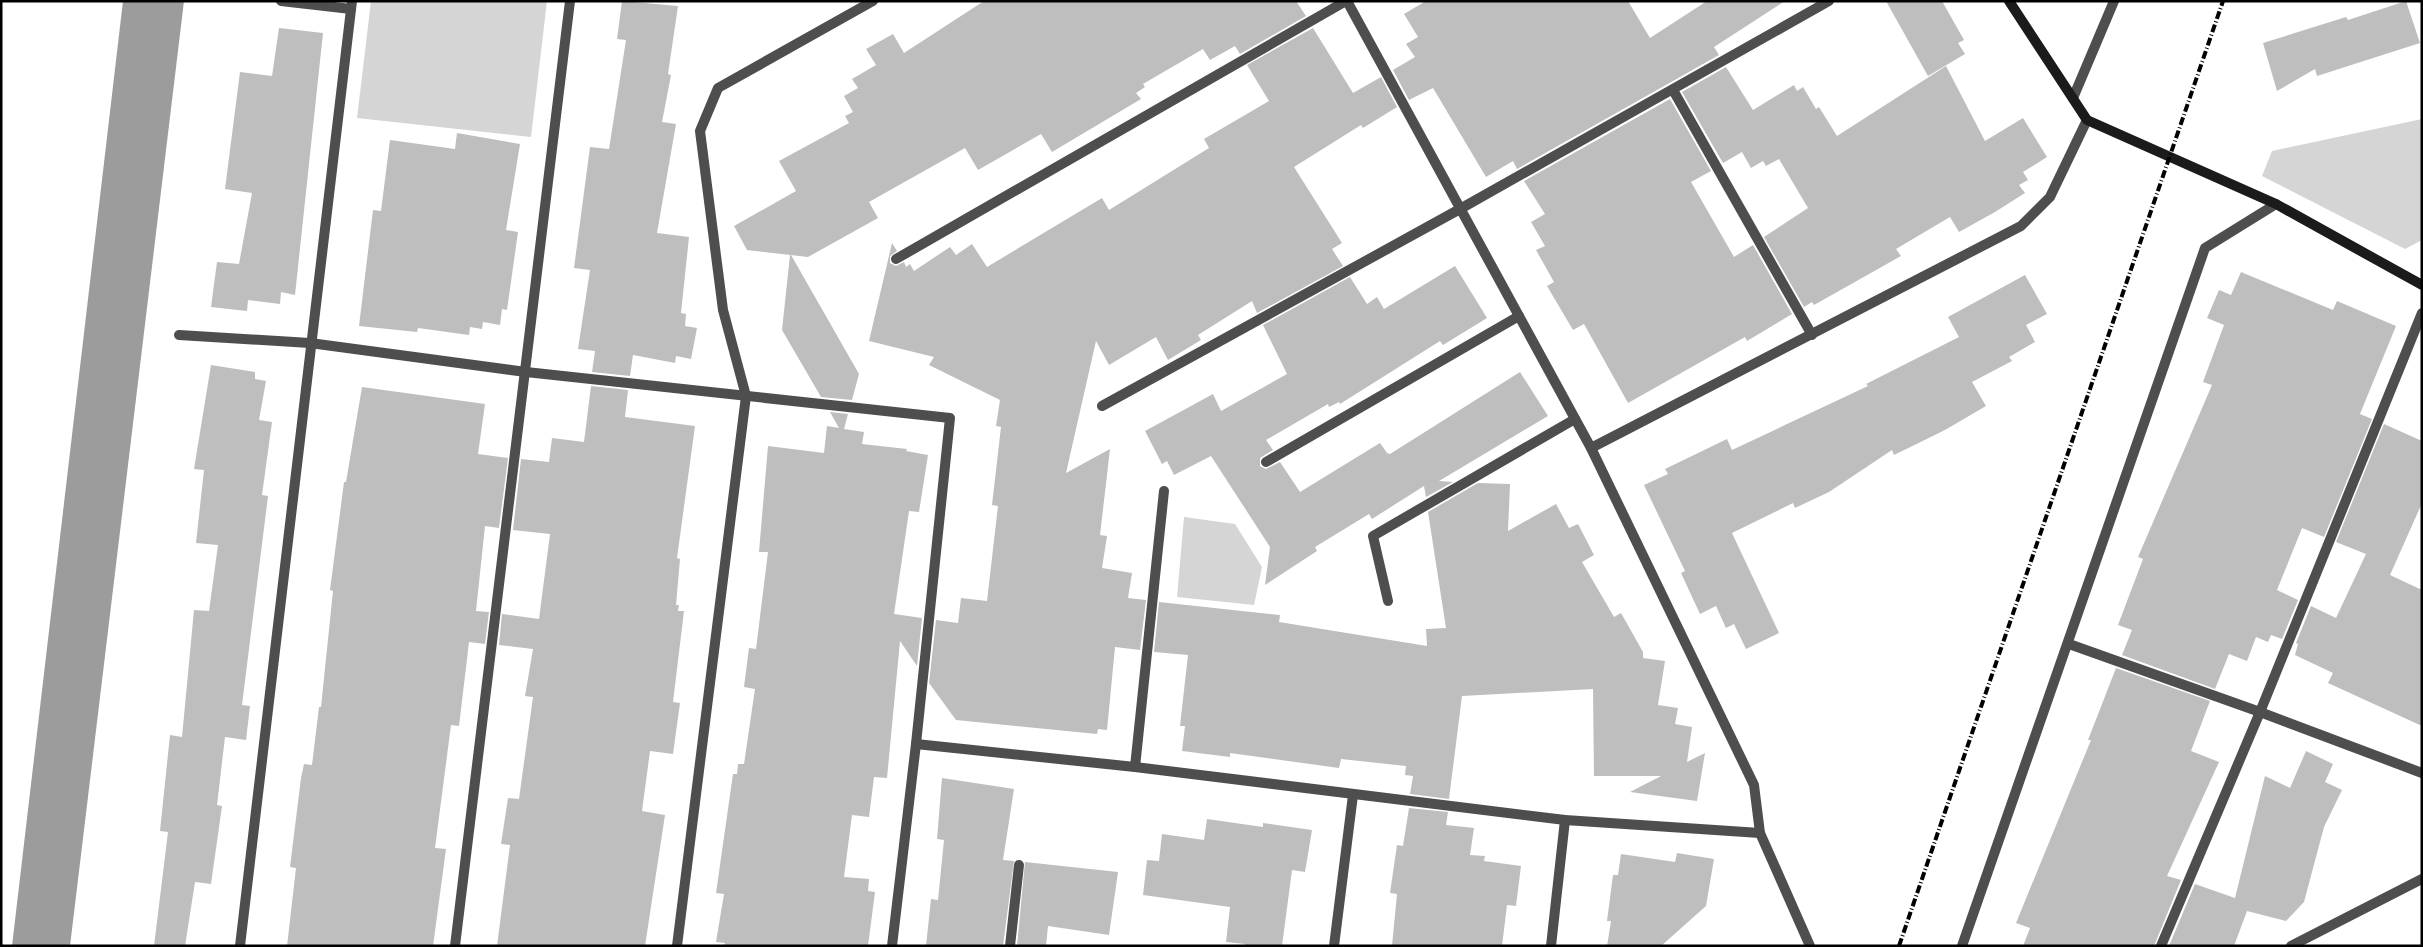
<svg xmlns="http://www.w3.org/2000/svg" width="2423" height="947" font-family="'Roboto Condensed',sans-serif">
<style>
.green{fill:#d5d5d5}
.water{fill:#9c9c9c}
.building{fill:#bebebe}
.lines{fill:none;stroke-linecap:round;stroke-linejoin:round}
.street{stroke:#4e4e4e;stroke-width:10}
.secondary{stroke:#1b1b1b;stroke-width:10}
.rail{stroke:#000;stroke-width:4;stroke-dasharray:8 2.5 1 2.5;stroke-linecap:butt}
</style>
<rect width="100%" height="100%" fill="#fff"/>
<g class="green">
<path d="M371,1H547L531,137L357,118Z"/>
<path d="M2422,119V240L2405,249L2262,176L2272,151Z"/>
<path d="M1184,517L1235,524L1262,567L1254,605L1177,597Z"/>
</g>
<path class="water" d="M123,1H184L70,946H12Z"/>
<g class="building">
<path d="M622,1L678,6L668,74L671,75L662,122L676,124L657,233L689,237L681,313L686,314L685,326L697,328L691,359L676,356L675,363L633,355L630,376L592,372L595,351L578,349L590,270L574,268L590,147L609,149L626,40L617,39Z"/>
<path d="M984,1H1296L1306,16L1240,54L1235,46L1210,60L1203,49L1143,84L1145,87L1136,93L1141,99L1052,152L1041,134L978,170L965,148L869,202L878,218L808,257L791,255L859,374L852,400L821,397L782,330L790,255L747,250L734,226L796,191L779,161L849,123L845,116L853,112L844,96L858,88L852,79L876,65L866,49L893,34L904,53Z"/>
<path d="M1426,1H1628L1650,38L1707,1H1785L1714,47L1719,55L1517,169L1513,161L1486,177L1433,88L1409,100L1393,70L1415,57L1406,44L1418,37L1404,14Z"/>
<path d="M1886,1H1942L1964,40L1958,43L1965,54L1928,76Z"/>
<path d="M2406,1L2420,43L2317,76L2315,69L2277,91L2263,43L2346,17L2348,20Z"/>
<path d="M279,28L323,33L295,295L281,292L280,304L248,300L247,311L211,307L217,262L239,264L252,193L225,189L240,72L272,76Z"/>
<path d="M1313,28L1353,93L1381,77L1397,107L1363,128L1361,125L1294,167L1342,243L1332,249L1343,266L1257,313L1252,301L1198,335L1201,340L1168,360L1156,337L1109,365L1096,341L1066,473L1110,449L1100,535L1107,536L1102,568L1132,573L1128,598L1146,600L1140,650L1115,647L1107,730L1098,729L1097,734L956,720L929,683L936,620L958,623L961,598L987,601L998,506L992,505L1001,427L996,426L1000,400L929,365L934,357L869,341L892,243L897,251L890,256V263L896,266L904,262L906,267L910,264L914,271L950,247L956,255L972,244L987,267L1102,198L1109,210L1209,148L1204,139L1269,101L1247,65Z"/>
<path d="M1946,66L1985,141L2023,118L2047,157L2023,172L2028,180L2019,185L2025,193L1995,212L1959,232L1950,217L1896,249L1901,256L1814,305L1812,302L1804,307L1764,237L1808,208L1779,159L1766,166L1763,161L1751,168L1742,152L1723,163L1682,92L1726,67L1753,110L1794,85L1797,91L1803,87L1816,109L1819,107L1837,136Z"/>
<path d="M1670,99L1711,171L1691,182L1734,257L1753,245L1792,314L1747,341L1745,337L1628,403L1584,324L1573,330L1547,286L1554,282L1536,250L1545,246L1531,222L1545,214L1524,181Z"/>
<path d="M457,133L520,144L506,230L518,232L507,310L502,309L500,325L483,322L482,329L470,327L469,335L418,328L417,332L359,326L373,210L381,211L390,140L455,149Z"/>
<path d="M1455,266L1487,318L1443,345L1440,341L1340,404L1339,402L1329,407L1328,404L1266,440L1273,450L1260,458V466L1266,469L1280,462L1300,492L1380,443L1387,453L1390,454L1520,372L1548,416L1439,481L1453,482L1426,497L1424,486L1372,519L1369,514L1315,547L1317,551L1265,585L1270,547L1211,456L1174,475L1167,461L1162,464L1145,431L1213,394L1221,411L1287,374L1263,325L1350,277L1367,304L1377,297L1384,309Z"/>
<path d="M2241,272L2333,310L2337,301L2396,326L2360,414L2372,419L2324,537L2302,528L2277,590L2298,600L2282,639L2271,635L2268,642L2256,637L2247,661L2229,654L2215,689L2122,655L2132,630L2118,625L2143,559L2138,557L2212,385L2203,382L2224,325L2207,318L2219,290L2231,295Z"/>
<path d="M2025,275L2047,314L2026,325L2035,342L2009,357L2012,361L1972,382L1986,406L1945,430L1894,455L1892,450L1829,492L1795,508L1793,503L1732,533L1779,633L1746,649L1734,624L1726,628L1716,606L1700,614L1681,573L1685,571L1644,485L1668,474L1665,469L1727,439L1732,450L1868,386L1866,384L1959,337L1948,317Z"/>
<path d="M211,365L255,372V379L266,381L259,420L272,422L262,495L268,496L242,705L250,706L246,740L225,737L217,805L222,806L211,884L195,882L185,946H154L168,832L160,831L170,735L182,737L194,610L209,611L218,545L196,543L204,470L194,469Z"/>
<path d="M591,386L628,390L625,417L695,426L677,558L680,559L676,605H679L678,611H684L673,702L680,703L673,754L650,751L642,811L665,815L645,946H497L510,845L501,844L508,798L519,799L533,697L525,696L533,649L499,645L502,614L539,619L550,534L513,530L521,459L549,462L552,438L584,442Z"/>
<path d="M362,387L485,404L478,454L508,458L499,528L485,526L476,611L489,612L485,644L469,642L459,726L451,725L435,848L446,849L433,946H287L296,868L290,867L301,778L304,764L312,765L319,707H321L333,591L330,590L344,482H346Z"/>
<path d="M830,412L848,414L844,429L864,432L862,444L907,449L906,451L928,455L919,512L909,511L894,614L922,618L917,666L900,641L887,778L874,777L869,817L852,815L844,877L869,879L868,891L875,892L868,946H724L725,943L716,942L724,894L716,893L733,774H737L738,764H744L755,689L744,687L749,648L756,649L768,552H759L768,446L824,453L827,426L839,428Z"/>
<path d="M2384,424L2422,441V503L2390,575L2422,590V726L2328,683L2333,673L2295,655L2298,644L2296,643L2311,606L2336,618L2366,554L2336,542Z"/>
<path d="M1478,483L1510,484L1508,531L1556,504L1569,528L1578,524L1594,555L1582,562L1614,617L1621,613L1643,652V658L1665,661L1658,705L1678,708L1675,724L1692,727L1687,762L1705,753L1697,801L1630,792L1661,776H1594L1593,689L1462,696L1449,799L1410,794L1413,776L1405,775L1406,766L1341,759L1339,768L1230,753V757L1182,751L1185,726H1180L1188,655L1154,652L1159,602L1280,615L1279,622L1427,646L1426,629L1446,628L1428,512Z"/>
<path d="M2116,668L2210,701L2191,751L2219,762L2167,876L2181,880L2154,946H2023L2030,928L2016,923L2091,740H2088Z"/>
<path d="M2306,751L2333,764L2325,782L2342,790L2324,827L2304,902L2286,921L2247,911L2234,946H2169L2195,884L2235,898L2265,776L2290,788Z"/>
<path d="M942,778L1014,789L1003,860L1014,861L1003,946H926L931,899L938,900L944,840L937,839Z"/>
<path d="M1409,808L1448,812L1446,825L1474,828L1470,855L1485,856L1484,861L1521,866L1516,906L1507,905L1502,946H1392L1397,894L1390,893L1397,845L1403,846Z"/>
<path d="M1207,819L1263,827V823L1312,830L1305,872L1292,870L1282,946H1244L1245,944L1226,942L1230,907L1143,895L1147,860L1159,861L1162,834L1204,840Z"/>
<path d="M1677,853L1714,859L1706,906L1661,946H1607L1611,921H1607L1613,875H1618L1621,854L1675,862Z"/>
<path d="M1025,862L1118,872L1109,935L1048,926L1046,946H1017Z"/>
</g>
<g class="lines">
<g class="street">
<path d="M281,1L351,9"/>
<path d="M1347,1L1591,448L1754,785L1760,833L1810,946"/>
<path d="M1673,90L1812,335"/>
<path d="M2073,98L2114,1"/>
<path d="M896,259L1346,1"/>
<path d="M179,335L310,343L526,372L950,418L916,744L892,946"/>
<path d="M1102,406L1460,209L1829,1"/>
<path d="M1591,448L2021,226L2050,197L2087,120"/>
<path d="M1266,462L1519,316"/>
<path d="M1388,601L1373,536L1575,419"/>
<path d="M2069,644L2260,712L2422,773"/>
<path d="M916,744L1135,767L1565,820L1760,833"/>
<path d="M1135,767L1164,491"/>
<path d="M240,946L352,1"/>
<path d="M455,946L570,1"/>
<path d="M677,946L746,396L723,310L700,131L718,88L873,1"/>
<path d="M1010,946L1019,865"/>
<path d="M1334,946L1353,795"/>
<path d="M1551,946L1565,820"/>
<path d="M1962,946L2205,248L2276,204"/>
<path d="M2161,946L2260,712L2422,313"/>
<path d="M2291,946L2422,879"/>
</g>
<path class="secondary" d="M2009,1L2087,120L2276,204L2422,285"/>
<path class="rail" d="M1899,946L2223,1"/>
</g>
<rect width="2423" height="947" fill="none" stroke="#000000" stroke-width="5"/>
</svg>
